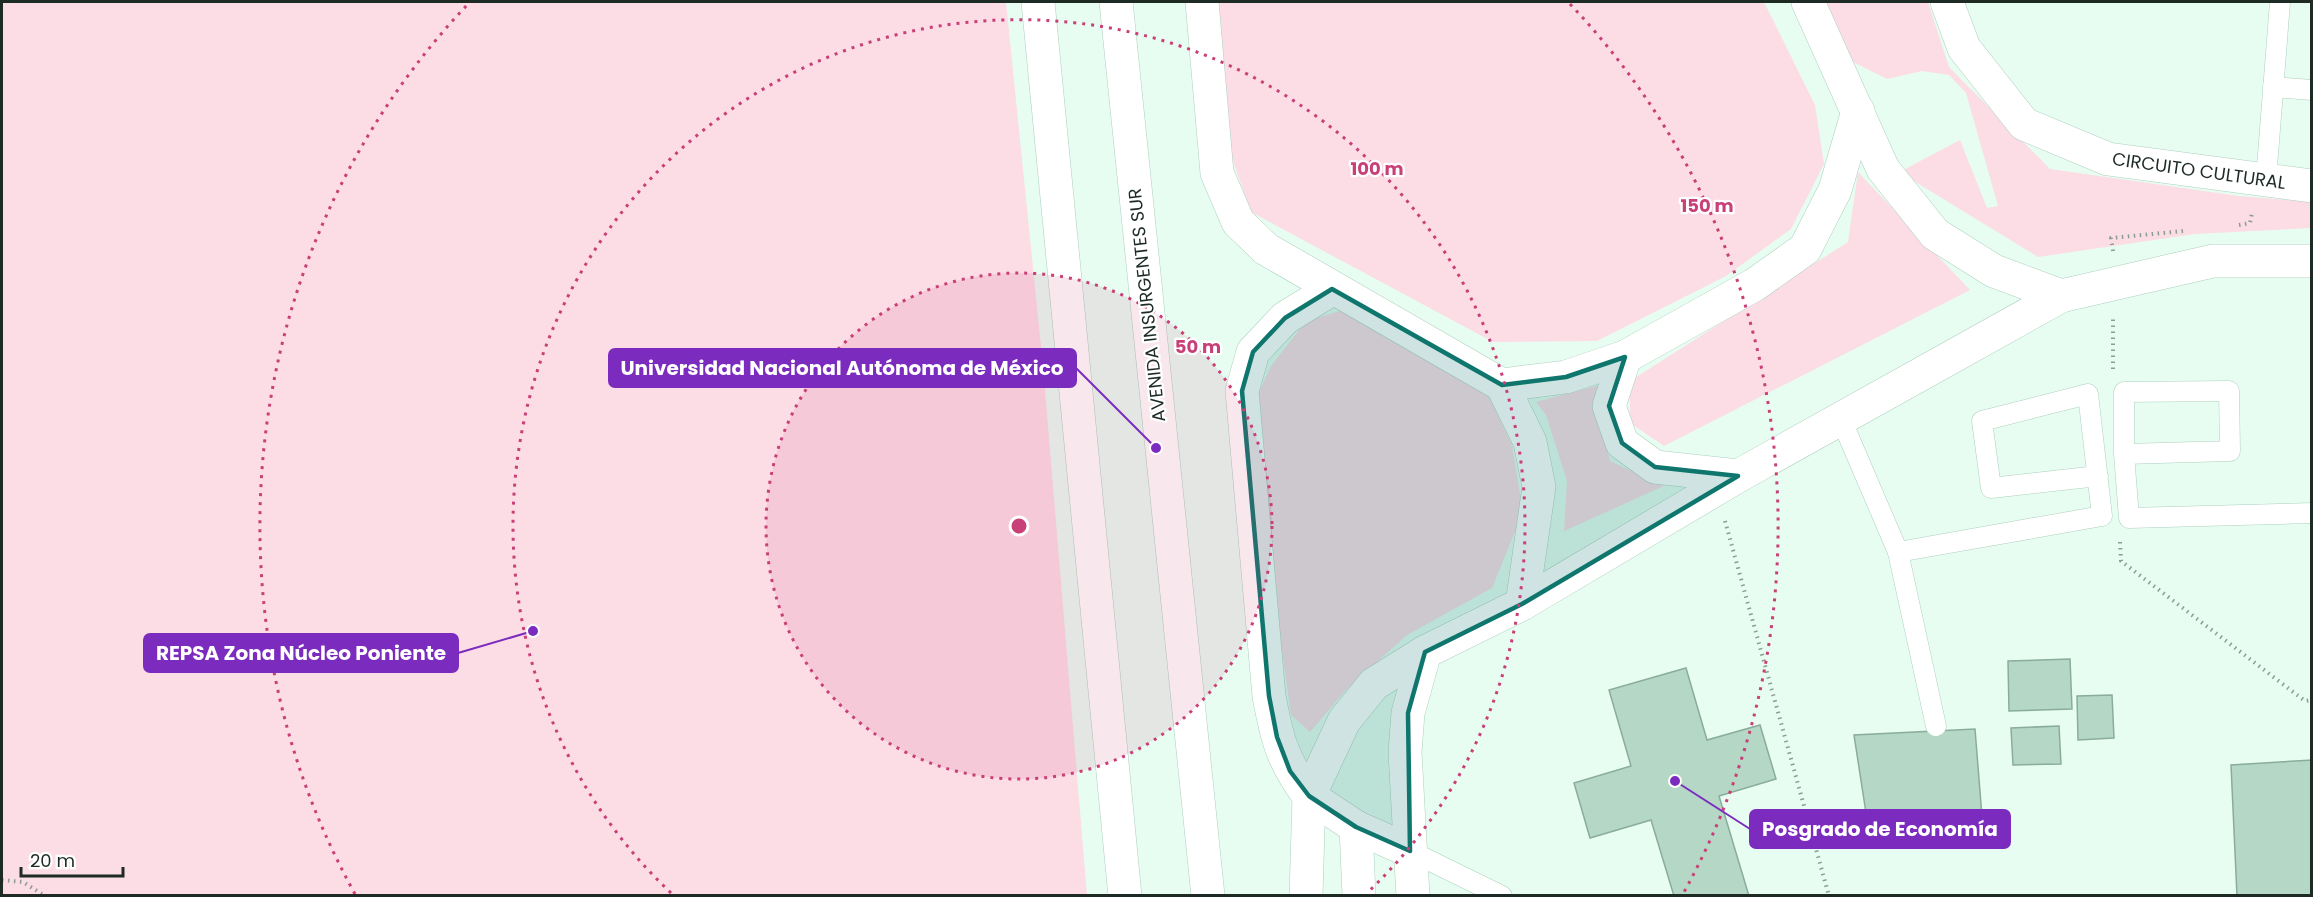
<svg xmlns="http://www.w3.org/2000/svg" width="2313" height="897" font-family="Poppins,sans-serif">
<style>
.green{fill:#fcdce5}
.building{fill:#b4d7c6;stroke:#8aac9c;stroke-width:1.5}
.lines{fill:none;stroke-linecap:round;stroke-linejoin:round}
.service-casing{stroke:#add0be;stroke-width:21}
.minor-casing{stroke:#add0be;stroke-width:34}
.tertiary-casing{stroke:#add0be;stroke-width:34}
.secondary-casing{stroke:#add0be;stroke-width:34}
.path{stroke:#8c9d94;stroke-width:4;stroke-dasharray:1.5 4.5;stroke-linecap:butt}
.service{stroke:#fff;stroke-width:20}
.minor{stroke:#fff;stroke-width:33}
.tertiary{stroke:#fff;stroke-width:33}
.secondary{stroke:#fff;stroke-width:33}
.marked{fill:#0f766e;fill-opacity:0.2;stroke:#0f766e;stroke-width:4.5;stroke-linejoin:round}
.ring{fill:none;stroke:#c93f77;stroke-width:3;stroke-dasharray:3 6}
.labels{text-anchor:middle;stroke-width:4.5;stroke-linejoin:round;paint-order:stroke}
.street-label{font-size:18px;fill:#1d2b24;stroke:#fff}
.centre{fill:#c93f77;stroke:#fff;stroke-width:3}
.ring-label{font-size:18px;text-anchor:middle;font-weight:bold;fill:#c93f77;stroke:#fff;stroke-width:4.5;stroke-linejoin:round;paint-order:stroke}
.leader{fill:none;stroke:#7b2cbf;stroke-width:2}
.callout-dot{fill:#7b2cbf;stroke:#fff;stroke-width:2}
.callout{fill:#7b2cbf;stroke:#7b2cbf;stroke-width:2}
.callout-label{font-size:20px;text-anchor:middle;font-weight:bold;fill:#fff}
</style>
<rect width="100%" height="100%" fill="#e8fdf2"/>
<g class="green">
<path d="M2,2H1006L1043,366L1087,895H2Z"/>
<path d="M1212,2H1764L1815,105L1824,164L1791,229L1726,276L1597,341L1493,342L1251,212L1223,133Z"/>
<path d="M1821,2H1928L1949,67L2050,169L2239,196L2311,202V228L2195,234L2038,257L1909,178L1905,169L1960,140L1987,208L1998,206L1966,93L1949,75L1922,71L1887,79L1851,61Z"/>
<path d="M1858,172L1970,290L1664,446L1630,423V381L1848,242Z"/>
<path d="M1343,310L1483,384L1512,445L1523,512L1492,588L1407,635L1346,690L1310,732L1291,715L1277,615L1255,401L1271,366L1306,321Z"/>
<path d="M1600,385L1599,416L1610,461L1664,486L1564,531L1567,481L1546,415L1536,402Z"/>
</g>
<g class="building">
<path d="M2070,659L2072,709L2009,711L2008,661Z"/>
<path d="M1686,668L1707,740L1760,725L1776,779L1719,796L1749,896H1674L1651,820L1590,838L1574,783L1631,766L1609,690Z"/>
<path d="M2112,695L2114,738L2078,740L2077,696Z"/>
<path d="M2059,726L2061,764L2013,765L2011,728Z"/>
<path d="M1975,729L1983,829L1870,839L1854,735Z"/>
<path d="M2312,760V896H2237L2231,765Z"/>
</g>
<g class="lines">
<g class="service-casing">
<g id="service">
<path d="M2273,87L2312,90"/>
<path d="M2266,180L2280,2"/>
<path d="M1841,419L1898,552L2102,516L2088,394L1982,421L1991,488L2098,476"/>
<path d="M2124,454L2230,451L2229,391L2124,392V454L2129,518L2312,513"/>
<path d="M1898,552L1936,726"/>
<path d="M1410,851L1502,896"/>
</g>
</g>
<g class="minor-casing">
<g id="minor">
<path d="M1309,796L1356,827L1410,851"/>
<path d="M1356,827L1359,896"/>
<path d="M1413,896L1405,752L1408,713L1425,652"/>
</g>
</g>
<g class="tertiary-casing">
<g id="tertiary">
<path d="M1202,2L1217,173L1238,222L1266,249L1502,385L1566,377L1625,357L1754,285L1805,249L1835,190L1858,111"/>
<path d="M1808,2L1883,169L1935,234L1994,271L2061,296L2213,261H2312"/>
<path d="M1947,2L1964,48L2024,124L2108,159L2312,186"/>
<path d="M1625,357L1609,406L1622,443L1655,467L1738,476"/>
<path d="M1502,385L1530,442L1539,487L1522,604"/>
<path d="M1309,796C1282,760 1277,739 1269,696L1242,391L1253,352L1285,318L1332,289"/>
<path d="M1306,896L1309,796L1344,721L1374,684L1425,652L1522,604L1738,476L2061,296"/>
</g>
</g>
<g class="secondary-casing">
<g id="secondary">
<path d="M1038,2L1125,896"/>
<path d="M1116,2L1208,896"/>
</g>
</g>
<g class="path">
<path d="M2239,225L2250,223L2252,213"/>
<path d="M2113,251L2111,238L2183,231"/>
<path d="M2113,369V317"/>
<path d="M1725,521L1829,896"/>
<path d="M2120,542L2121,561L2305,701L2312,700"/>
<path d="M2,880L23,882L45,896"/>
</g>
<use href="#service" class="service"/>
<use href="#minor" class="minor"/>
<use href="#tertiary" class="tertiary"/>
<use href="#secondary" class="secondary"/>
</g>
<path class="marked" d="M1332,289L1502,385L1566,377L1625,357L1609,406L1622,443L1655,467L1738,476L1522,604L1425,652L1408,713L1410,851L1356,827L1309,796L1290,771L1277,737L1269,696L1242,391L1253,352L1285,318Z"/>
<circle cx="1019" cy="526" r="253" fill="#c93f77" fill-opacity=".12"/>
<g class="ring">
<circle cx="1019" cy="526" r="253"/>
<path d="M671 893A506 506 0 1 1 1367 893"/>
<path d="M355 894A759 759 0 0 1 468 4M1570 4A759 759 0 0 1 1683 894"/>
</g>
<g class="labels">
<g class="street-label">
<text transform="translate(2199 171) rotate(8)" y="6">CIRCUITO CULTURAL</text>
<text transform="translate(1147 305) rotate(-96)" y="6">AVENIDA INSURGENTES SUR</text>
</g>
</g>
<circle cx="1019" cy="526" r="9" class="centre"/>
<g class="ring-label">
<text x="1377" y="175">100 m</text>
<text x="1707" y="212">150 m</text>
<text x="1198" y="353">50 m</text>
</g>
<path class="leader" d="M1156 448L1076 368M533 631L458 653M1675 781L1750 829"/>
<g class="callout-dot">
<circle cx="1156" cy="448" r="6"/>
<circle cx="533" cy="631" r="6"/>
<circle cx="1675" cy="781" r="6"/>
</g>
<g class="callout">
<rect x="609" y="349" width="467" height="38" rx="6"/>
<rect x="144" y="634" width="314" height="38" rx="6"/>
<rect x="1750" y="810" width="260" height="38" rx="6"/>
</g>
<g class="callout-label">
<text x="842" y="375">Universidad Nacional Autónoma de México</text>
<text x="301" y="660">REPSA Zona Núcleo Poniente</text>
<text x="1880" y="836">Posgrado de Economía</text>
</g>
<rect width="2313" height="897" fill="none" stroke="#1d2b24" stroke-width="6"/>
<path d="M21 867v9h102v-9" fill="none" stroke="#1d2b24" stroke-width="3"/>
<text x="30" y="867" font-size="18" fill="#1d2b24" stroke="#ffffff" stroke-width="4.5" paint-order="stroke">20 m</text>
</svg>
